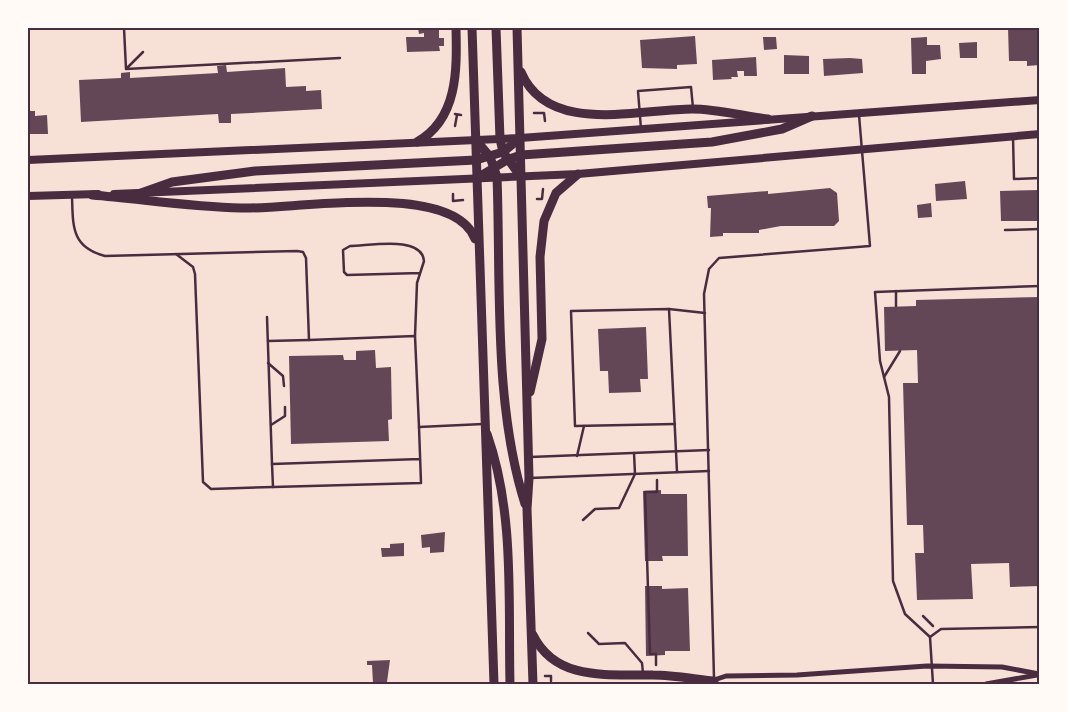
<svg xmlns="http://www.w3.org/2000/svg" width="1067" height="712" font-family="'Varela Round',sans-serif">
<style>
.building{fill:#644757}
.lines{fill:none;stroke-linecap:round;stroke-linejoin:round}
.path{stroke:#4a2c40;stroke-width:2.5}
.service{stroke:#4a2c40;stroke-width:2.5}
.minor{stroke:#4a2c40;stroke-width:5}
.secondary{stroke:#4a2c40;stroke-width:8}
.primary{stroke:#4a2c40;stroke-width:9}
.neatline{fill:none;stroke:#4a2c40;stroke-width:2}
</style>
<rect width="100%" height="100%" fill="#f7e1d7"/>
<g class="building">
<path d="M418,28H439V38H444V46H439L440,51L407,52L406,37H424V33L419,34Z"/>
<path d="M1008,28H1040V65L1027,66V61H1009Z"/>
<path d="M695,36L697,64L677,65V69L642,68L640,40Z"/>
<path d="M763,37H776L777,49L764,50Z"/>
<path d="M927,37V45H940L941,59L926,61V74H912L911,38Z"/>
<path d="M977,42V58H960L959,43Z"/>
<path d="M784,55L809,56V74H784Z"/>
<path d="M756,57L757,76H744V71H737L738,77H731L732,79L713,80L712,60Z"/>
<path d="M850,58L862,59L863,73L824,76L823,59Z"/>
<path d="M226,65L227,72L285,68L286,87L306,86V91L321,90L322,109L231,114V123H219L218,114L81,122L79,80L121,78V73L130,72V78L218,73L217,66Z"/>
<path d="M28,111H35V116L47,115L48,134H28Z"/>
<path d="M965,181L967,199L936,201L935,184Z"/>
<path d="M830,188L837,193L839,221L834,226H781L759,230V233H723V236L710,237L711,208H708L707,196L768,191V194Z"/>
<path d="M1040,190V221H1001L1000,191Z"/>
<path d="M931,203L932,217L918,218L917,205Z"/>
<path d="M1040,297V586L1010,587L1009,563L971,564L973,599L917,600L915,553H924L923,525H907L903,383H918L917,350L885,351L884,307L916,306V300Z"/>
<path d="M646,327L648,379H640L641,392L609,393L608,371H600L598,329Z"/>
<path d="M375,350L376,368L391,367L392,419L388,420L389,441L291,444L289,356L343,355L344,360H356V351Z"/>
<path d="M661,490V494H687L688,556H662L663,561H645L643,491Z"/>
<path d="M445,532L444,552L430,553V547L422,548L421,535Z"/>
<path d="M404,543V556L382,557L381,548H390V544Z"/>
<path d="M645,586H662V589L688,588L690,651H665V655L646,656Z"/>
<path d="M390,660L387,682L373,683L372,665H367V661Z"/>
</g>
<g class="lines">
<g class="path">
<path d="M124,28L126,69L340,58"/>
<path d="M127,68L143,52"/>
<path d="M534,113H544L545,121"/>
<path d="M455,114L461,115"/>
<path d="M455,126L457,115"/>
<path d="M453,194V201L463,200"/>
<path d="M537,199H542L543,189"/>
<path d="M923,616L933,626"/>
<path d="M656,665V654H650L645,492H657V480"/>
<path d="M545,676H551V681"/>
</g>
<g class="service">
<path d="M641,129L638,91L691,87L693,108"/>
<path d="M1013,137L1014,179L1040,178"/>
<path d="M72,196C73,226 71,247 105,256L297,251L303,252L306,258L309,340L415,336L419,427L483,424"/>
<path d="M1005,230L1040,229"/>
<path d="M176,254L193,267L195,274L203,482L211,489L273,487"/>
<path d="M896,291V306"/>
<path d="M669,309L677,472"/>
<path d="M267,317L272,464"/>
<path d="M415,336L417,283L424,261C422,235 369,246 350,246L343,250L344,272L347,275L420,273"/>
<path d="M268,341L309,340"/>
<path d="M268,363L283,376L284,386"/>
<path d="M884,377L900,351"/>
<path d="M675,424L575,426L571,311L669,309L705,313"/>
<path d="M271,425L285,416V407"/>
<path d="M419,427L421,483L273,487L272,464L420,459"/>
<path d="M577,456L584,426"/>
<path d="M530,457L709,450"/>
<path d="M530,478L709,471"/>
<path d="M583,520L595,509L619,508L635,474L634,453"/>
<path d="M588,633L599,644L625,643L642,663L643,673"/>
<path d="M930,637L941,629L1040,627"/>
<path d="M714,678L704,294L709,269L719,258L870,246L859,115"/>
<path d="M933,684L930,637L905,614L893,581L889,397L880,361L875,292L1040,286"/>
</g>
<g class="minor">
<path d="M702,684L726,676L797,675L927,666L1002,667L1039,674"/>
<path d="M986,684L1037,675"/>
</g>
<g class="secondary">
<path d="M28,160L520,138L1040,100"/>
<path d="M114,194L578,174L1040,134"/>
<path d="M28,196L98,194"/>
</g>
<g class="primary">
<path d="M472,28L494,684"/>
<path d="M496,28L500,139L503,152L521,177"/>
<path d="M517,28L529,478L527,509L533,684"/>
<path d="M521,72C548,136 639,109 692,109C717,109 743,116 768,119"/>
<path d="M475,139L490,157L497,177C501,283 493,403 525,504"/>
<path d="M417,142C458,119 457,70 456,28"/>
<path d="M477,178L507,160L521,155L712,142L782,129L812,116"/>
<path d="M141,193L172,182L255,171L476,160L503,152L520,138"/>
<path d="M92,195C141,199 191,207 241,208C293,210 453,180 475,239"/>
<path d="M530,392L542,339L540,257L544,221L556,193L578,174"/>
<path d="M487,434C515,513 508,602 510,684"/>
<path d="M533,635C556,682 609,674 653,675C673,675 694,679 714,681"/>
</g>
</g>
<rect width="1067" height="712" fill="none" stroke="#fffaf5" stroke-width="58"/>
<rect x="29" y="29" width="1009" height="654" class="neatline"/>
</svg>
